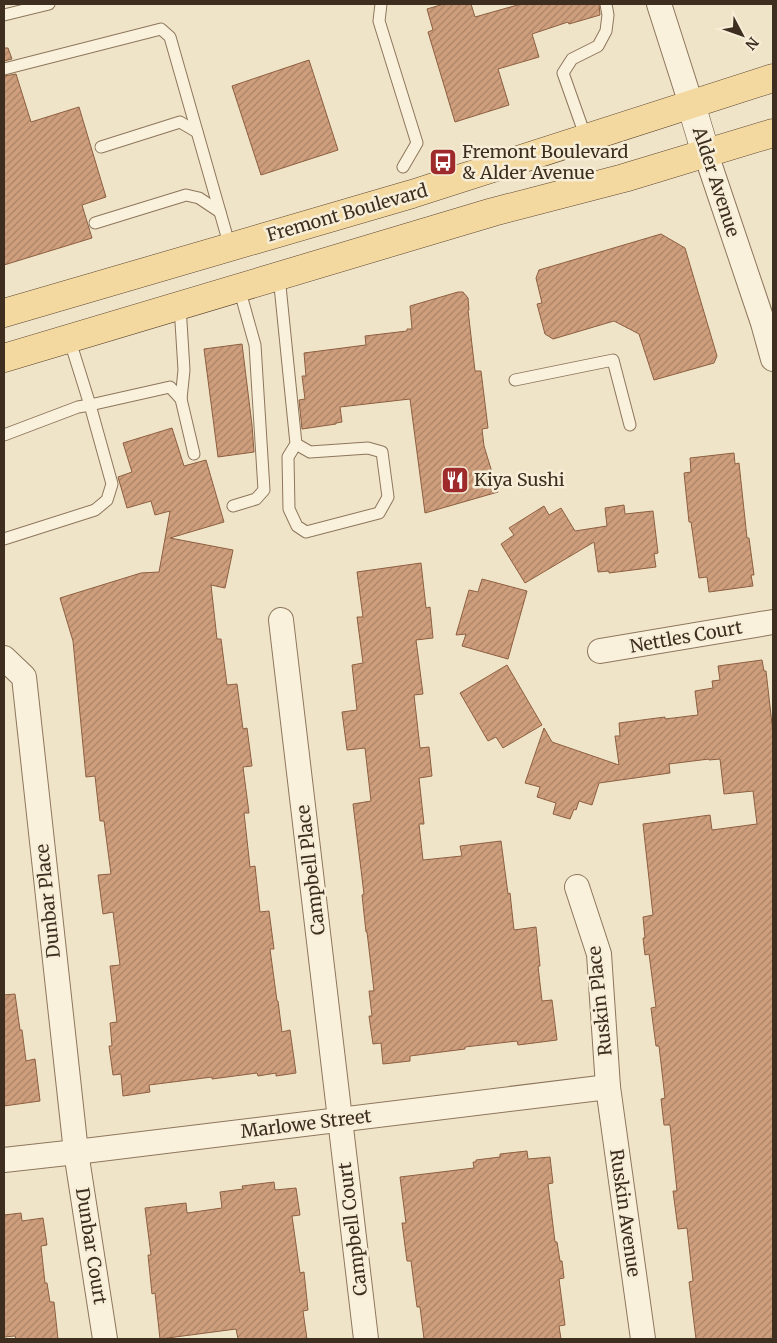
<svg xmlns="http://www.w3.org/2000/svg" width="777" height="1343" font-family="Merriweather,serif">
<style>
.building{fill:url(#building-hatch);stroke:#8d5f41}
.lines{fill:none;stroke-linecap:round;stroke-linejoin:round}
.lane-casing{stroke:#8d765c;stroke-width:13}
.street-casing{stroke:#8d765c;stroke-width:26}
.secondary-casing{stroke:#6f573f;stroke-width:29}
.primary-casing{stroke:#5b4430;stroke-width:29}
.lane{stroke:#faf1dc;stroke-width:11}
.street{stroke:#faf1dc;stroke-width:24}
.secondary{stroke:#faf1dc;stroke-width:28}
.primary{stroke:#f3d9a0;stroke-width:28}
.labels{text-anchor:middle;stroke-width:5;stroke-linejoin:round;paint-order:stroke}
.poi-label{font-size:18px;fill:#3d2e20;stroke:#f7eed8;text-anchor:start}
.street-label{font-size:18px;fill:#3d2e20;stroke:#f7eed8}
</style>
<defs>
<pattern id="building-hatch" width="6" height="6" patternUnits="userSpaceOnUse" patternTransform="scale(1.25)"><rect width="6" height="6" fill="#cf9f7d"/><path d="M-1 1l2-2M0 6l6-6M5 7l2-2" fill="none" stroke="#a98266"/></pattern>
</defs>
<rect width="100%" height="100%" fill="#f0e4c8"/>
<g class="building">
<path d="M444,4H471L475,17L521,4H599L600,15L569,24L568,22L532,34L539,57L498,69L509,105L455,122L428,32L433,30L427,9Z"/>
<path d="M4,48H8L12,59L4,61Z"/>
<path d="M309,60L338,150L261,175L232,86Z"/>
<path d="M16,74L31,122L79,107L106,197L82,205L92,238L4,265V76Z"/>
<path d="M661,234L685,248L717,356L714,363L654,380L639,334L614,321L553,339L545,334L537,304L542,303L536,278L539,270Z"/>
<path d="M458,292H463L468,298L469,310H468L475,371H481L488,428L482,429L484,446L498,492L425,513L410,399L340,407L342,422L336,423V424L302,429L299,400L305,399L302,376H306L304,353L366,345L365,336L407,331V329H412L410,306Z"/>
<path d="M242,344L252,425L254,452L218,457L204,349Z"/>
<path d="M172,428L184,466L206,460L224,522L170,538L233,550L225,588L211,585L217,639H221L227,685L237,684L243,729L247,728L252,766L243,767L249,813H244L250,867L255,866L260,912L269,911L274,949H270L277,1001H278L282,1032L290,1030L296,1073L276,1076V1073L258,1076L257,1073L212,1079V1077L149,1085L150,1092L123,1096L121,1074L113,1075L109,1046H112L110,1023L117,1022L110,966L120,965L113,912L103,914L98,875L111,874L104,821H100L95,776L86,777L73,641L60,598L141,573L159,572L170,511L155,515L151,501L127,508L118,477L132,472L123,443Z"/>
<path d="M734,453L735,464L739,463L747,538H749L754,575H751L753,586L709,592L707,577L699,578L691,522H689L684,473L691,472L690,458Z"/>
<path d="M624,505L625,514L653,511L658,553L654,554L656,567L609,573V571L598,572L594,542L525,583L501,544L514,535L509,528L544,506L549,515L561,508L575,531L607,526L605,508Z"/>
<path d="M421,563L426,608L430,607L433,638L416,640L423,694L414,695L420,748L429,747L432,776L419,778L424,824H419L423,860L462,856L460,846L501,841L508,894L510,893L514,930L536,927L540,966H538L542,1001L552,1000L557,1040L518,1045L517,1041L465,1047V1049L410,1056V1061L383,1064L381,1043L373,1044L369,1016H372L369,991H374L367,932H366L362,895L364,894L353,804L371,801L365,748L347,750L342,712L357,710L352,665L363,663L357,617H363L357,572Z"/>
<path d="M482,579L527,591L508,659L462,646L466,634L456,635L469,590L478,592Z"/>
<path d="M762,660L764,671H766L773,733V1339H696L689,1282L693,1281L687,1228L678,1229L673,1191H677L670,1125H664L661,1099L665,1098L659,1046H656L651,1008L656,1007L649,954L645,955L643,938H645L643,917L653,915L643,824L710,815L712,830L757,824L753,791L724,794L720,759L709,760V759L669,764L670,773L599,783L592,805L579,801L576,810L574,809L570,819L553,814L556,803L537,797L540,787L525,783L544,728L552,742L619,765L615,736H620L619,723L665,717V719L698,715L695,691L713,688L712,681L720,680L718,666Z"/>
<path d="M507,665L542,725L503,748L496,737L488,741L460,693Z"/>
<path d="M15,994L20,1030H22L26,1061L35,1059L40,1101L4,1106V995Z"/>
<path d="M527,1151L528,1159L550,1157L553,1183L548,1184L555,1242H557L560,1261H562L564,1278L559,1279L565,1325L559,1326L561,1339H424L420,1307H417L411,1261H407L402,1223H406L400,1177L474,1168L473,1162H476V1160L500,1157V1154Z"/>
<path d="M274,1182L275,1190L296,1188L300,1215L292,1216L300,1273L304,1272L308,1310L303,1311L307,1339H238L236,1329L160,1339L155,1293L152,1294L148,1255H151L145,1208L186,1203L187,1213L222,1208L220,1192L243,1189L242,1186Z"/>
<path d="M21,1213L22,1221L43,1218L47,1245L41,1246L45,1283H47L50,1302H54L58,1339H16L15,1336L4,1337V1215Z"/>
</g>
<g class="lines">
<g class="lane-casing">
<g id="lane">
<path d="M381,4L379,21L417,143L403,167"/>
<path d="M4,15L49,4"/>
<path d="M4,69L161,29L170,37L230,247"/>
<path d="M586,138L563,73L572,59L598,46L606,31L608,15L606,4"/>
<path d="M101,147L180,122L197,132"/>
<path d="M95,223L186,195L199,198L220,212"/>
<path d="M279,276L296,444L310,452L368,448L382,452L388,497L379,513L306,532L297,526L289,509L288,457L296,444"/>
<path d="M180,306L184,370L181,399"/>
<path d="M69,338L90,405L170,387L181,399L194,454"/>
<path d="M515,380L613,360L630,425"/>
<path d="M4,435L78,407L90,405L112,484L107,500L95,510L4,539"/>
<path d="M233,506L256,499L264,490L255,345L239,288"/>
</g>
</g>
<g class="street-casing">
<g id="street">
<path d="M659,4L691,104"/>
<path d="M706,154L763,323L773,359"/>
<path d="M281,620L366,1339"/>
<path d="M600,651L773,622"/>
<path d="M4,658L24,677L76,1152L105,1339"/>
<path d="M577,887L599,954L608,1087L643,1339"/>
<path d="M4,1160L76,1152L608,1087"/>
</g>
</g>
<g class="secondary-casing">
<path id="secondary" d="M691,104L706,154"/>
</g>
<g class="primary-casing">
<g id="primary">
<path d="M4,313L412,194L773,78"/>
<path d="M4,358L493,212L624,178L773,133"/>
</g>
</g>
<use href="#lane" class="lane"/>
<use href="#street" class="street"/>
<use href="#secondary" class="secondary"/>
<use href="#primary" class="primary"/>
</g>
<defs>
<g id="bus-square" transform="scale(1.4375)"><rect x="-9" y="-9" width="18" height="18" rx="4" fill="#9e2a2b" stroke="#f7eed8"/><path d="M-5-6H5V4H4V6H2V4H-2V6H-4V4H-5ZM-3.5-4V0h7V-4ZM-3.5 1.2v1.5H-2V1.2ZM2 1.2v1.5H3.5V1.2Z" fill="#fff"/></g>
<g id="restaurant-square" transform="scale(1.4375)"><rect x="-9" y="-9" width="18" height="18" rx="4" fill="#9e2a2b" stroke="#f7eed8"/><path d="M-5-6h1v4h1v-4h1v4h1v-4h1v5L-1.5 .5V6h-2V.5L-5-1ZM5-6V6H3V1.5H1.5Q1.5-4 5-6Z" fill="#fff"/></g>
</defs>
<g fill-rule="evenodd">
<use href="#bus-square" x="443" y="162"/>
<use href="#restaurant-square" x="455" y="480"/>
</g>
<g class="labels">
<g class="poi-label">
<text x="462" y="158">Fremont Boulevard<tspan x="462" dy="21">&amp; Alder Avenue</tspan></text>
<text x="474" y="486">Kiya Sushi</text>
</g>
<g class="street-label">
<text transform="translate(716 182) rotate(72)" y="6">Alder Avenue</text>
<text transform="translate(347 213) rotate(-16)" y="6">Fremont Boulevard</text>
<text transform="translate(686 637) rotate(-10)" y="6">Nettles Court</text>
<text transform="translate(311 870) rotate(-97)" y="6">Campbell Place</text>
<text transform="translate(48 901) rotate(-96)" y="6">Dunbar Place</text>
<text transform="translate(600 1001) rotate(-96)" y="6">Ruskin Place</text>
<text transform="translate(306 1124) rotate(-7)" y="6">Marlowe Street</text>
<text transform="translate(625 1213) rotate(82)" y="6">Ruskin Avenue</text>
<text transform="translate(353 1229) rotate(-97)" y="6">Campbell Court</text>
<text transform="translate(91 1246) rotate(81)" y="6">Dunbar Court</text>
</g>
</g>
<rect width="777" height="1343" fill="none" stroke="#3d2e20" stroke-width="10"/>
<g transform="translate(742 35) rotate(131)" stroke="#f7eed8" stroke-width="4" paint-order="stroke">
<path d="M0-4L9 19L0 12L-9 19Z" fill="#3d2e20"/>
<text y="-8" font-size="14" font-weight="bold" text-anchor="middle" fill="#3d2e20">N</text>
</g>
</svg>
